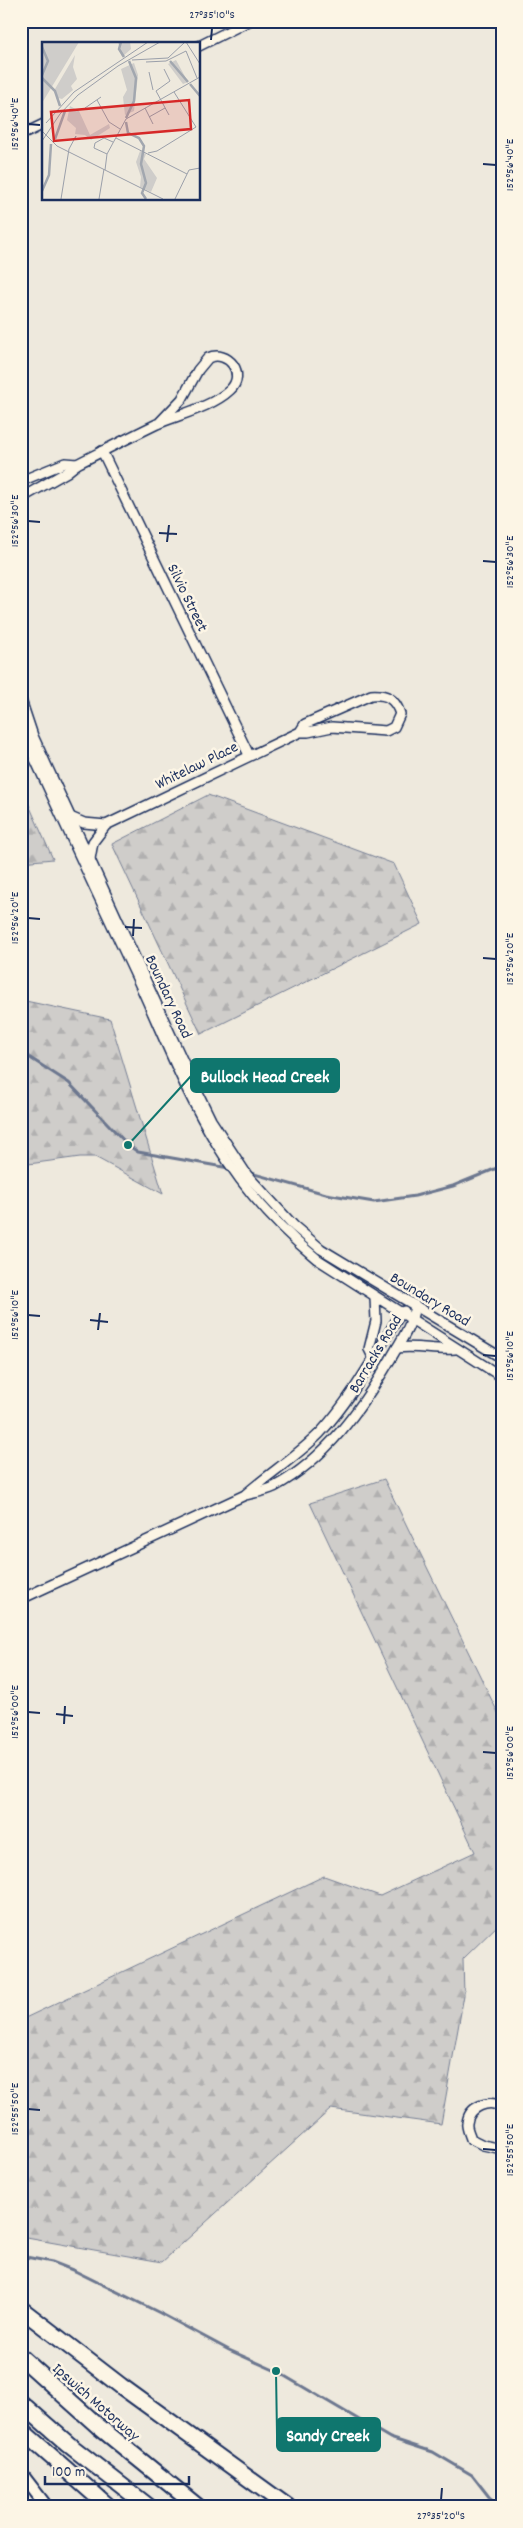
<svg xmlns="http://www.w3.org/2000/svg" width="523" height="2528" font-family="Dekko,sans-serif">
<style>
.forest{fill:url(#forest-firs);stroke:#757e94}
.lines{fill:none;stroke-linecap:round;stroke-linejoin:round}
.stream{stroke:#6c778f;stroke-width:3}
.street-casing{stroke:#1b2f5e;stroke-width:12}
.secondary-casing{stroke:#1b2f5e;stroke-width:15}
.highway-casing{stroke:#1b2f5e;stroke-width:19}
.street{stroke:#fcf5e5;stroke-width:9}
.secondary{stroke:#fcf5e5;stroke-width:11}
.highway{stroke:#fcf5e5;stroke-width:15}
.ticks{fill:none;stroke:#1b2f5e;stroke-width:2}
.labels{text-anchor:middle;stroke-width:5;stroke-linejoin:round;paint-order:stroke}
.street-label{font-size:16px;fill:#1b2f5e;stroke:#fcf5e5}
.inset-river{fill:none;stroke:#a2a7af;stroke-width:2.5}
.inset-road{fill:none;stroke:#9a9faa;stroke-width:1}
.view{fill:#d62828;fill-opacity:0.15;stroke:#d62828;stroke-width:2.5}
.inset-edge{fill:none;stroke:#1b2f5e;stroke-width:2.5}
.leader{fill:none;stroke:#0f766e;stroke-width:2}
.callout-dot{fill:#0f766e;stroke:#fcf5e5;stroke-width:2}
.callout{fill:#0f766e;stroke:#0f766e;stroke-width:2}
.callout-label{font-size:18px;text-anchor:middle;font-weight:bold;fill:#fff}
.neatline{fill:none;stroke:#1b2f5e;stroke-width:2}
.ticks-label{font-size:12px;text-anchor:middle;fill:#1b2f5e}
</style>
<defs>
<pattern id="forest-firs" width="22" height="20" patternUnits="userSpaceOnUse" patternTransform="scale(1.25)"><rect width="22" height="20" fill="#cfcdca"/><path d="M5 1l3.5 6h-7zM16 11l3.5 6h-7z" fill="#b1b0b0"/></pattern>
</defs>
<rect width="100%" height="100%" fill="#eee9dd"/>
<filter id="ink" filterUnits="userSpaceOnUse"><feTurbulence type="fractalNoise" baseFrequency=".02" numOctaves="2"/><feDisplacementMap in="SourceGraphic" scale="10" xChannelSelector="R" yChannelSelector="G"/><feConvolveMatrix kernelMatrix="1 2 1 2 8 2 1 2 1" color-interpolation-filters="sRGB"/></filter>
<g filter="url(#ink)">
<g class="forest">
<path d="M21,787L53,859L21,862Z"/>
<path d="M208,795L394,864L422,924L201,1034L112,844Z"/>
<path d="M21,1000L110,1019L163,1194L95,1157H80L21,1165Z"/>
<path d="M384,1479L502,1721V1921L463,1959L464,1995L441,2124L331,2109L162,2262L21,2237V2020L324,1876L380,1896L475,1852L310,1503Z"/>
</g>
<g class="lines">
<g class="stream">
<path d="M21,1052L69,1083L128,1145L138,1152L229,1168"/>
<path d="M247,1172L326,1194L374,1202L415,1196L453,1186L502,1166"/>
<path d="M21,2259L26,2257L52,2262L75,2271L160,2313L229,2350L276,2371L390,2438L433,2452L472,2475L497,2507"/>
</g>
<g class="street-casing">
<g id="street">
<path d="M199,46L249,21"/>
<path d="M21,135L44,124"/>
<path d="M102,451L249,755"/>
<path d="M21,481L65,463L77,464"/>
<path d="M21,498L67,472L77,464C103,451 130,437 157,424C178,415 212,407 230,390C247,374 228,349 208,358L198,370L182,399L159,423"/>
<path d="M21,700L33,736L191,1079L211,1120L247,1175L294,1226L321,1249L502,1358"/>
<path d="M21,729C59,811 97,894 136,976C162,1032 185,1093 218,1146C244,1189 278,1227 317,1259L502,1377"/>
<path d="M70,817L84,823L106,825"/>
<path d="M90,859L93,842L106,825L300,732L305,724L371,695C386,694 395,698 400,714L394,727L386,731L332,727L308,732H300"/>
<path d="M397,1348C417,1345 435,1351 455,1349"/>
<path d="M373,1357L369,1349L376,1321L375,1297"/>
<path d="M246,1494C270,1473 297,1456 320,1433C352,1399 376,1353 401,1313L404,1311"/>
<path d="M21,1599L245,1495C254,1493 266,1491 274,1487C326,1459 361,1409 390,1360C400,1342 412,1326 415,1305"/>
<path d="M502,2107C489,2099 469,2106 467,2123C466,2128 470,2135 471,2139L483,2145L502,2149"/>
</g>
</g>
<g class="secondary-casing">
<path id="secondary" d="M21,2473L47,2507"/>
</g>
<g class="highway-casing">
<g id="highway">
<path d="M21,2309L121,2386L288,2507"/>
<path d="M21,2357L98,2426L198,2507"/>
<path d="M21,2403L68,2444L149,2507"/>
<path d="M21,2430L109,2507"/>
</g>
</g>
<use href="#street" class="street"/>
<use href="#secondary" class="secondary"/>
<use href="#highway" class="highway"/>
</g>
</g>
<path class="ticks" d="M211,40L212,28M28,124L40,125M483,164L496,165M28,521L40,522M159,533L177,534M167,542L169,525M483,561L496,562M28,918L40,919M125,927L142,928M133,936L134,919M483,958L496,959M28,1315L40,1316M90,1320L108,1322M98,1330L100,1313M483,1355L496,1356M28,1712L40,1713M56,1714L73,1716M64,1724L65,1706M483,1752L496,1753M28,2109L40,2110M483,2149L496,2150M441,2500L442,2488"/>
<g class="labels">
<g class="street-label">
<text transform="translate(189 597) rotate(64)" y="6">Silvio Street</text>
<text transform="translate(196 764) rotate(-26)" y="6">Whitelaw Place</text>
<text transform="translate(170 996) rotate(65)" y="6">Boundary Road</text>
<text transform="translate(431 1298) rotate(31)" y="6">Boundary Road</text>
<text transform="translate(374 1353) rotate(-59)" y="6">Barracks Road</text>
<text transform="translate(97 2401) rotate(41)" y="6">Ipswich Motorway</text>
</g>
</g>
<g transform="translate(42 42)">
<rect width="158" height="158" fill="#eee9dd"/>
<path d="M76,0H88L89,7L80,15ZM33,13L31,25L35,37L29,44L31,48L20,57L16,56L13,47ZM134,18L146,40L141,42L126,22ZM92,21L96,33L92,69L83,73L81,55L85,48L79,27ZM28,64L37,69L48,93L67,82L68,86L49,98L43,93L33,92L34,86L25,78ZM98,109L104,112L102,117L115,136L109,150L98,145L99,135L94,120Z" fill="#cfcdca"/>
<path d="M0,0H37L0,61Z" fill="#cfcdca"/>
<path class="inset-river" d="M79,0L77,7L82,15M0,5L6,19L0,33M128,19L146,40M0,36L13,49L18,64M148,42L158,54M84,76L92,59L94,36L87,19M84,80L86,91L97,96L102,104L99,122L104,141L100,151L104,157M13,97L23,69M0,149L7,133L9,102"/>
<path class="inset-road" d="M144,0L158,22M90,18L126,16L143,0M104,20L124,19L144,9L155,36M107,30L111,48M114,49L128,39L122,27M114,49L127,73M55,58L67,80L78,87M43,66L59,55M103,66L111,82M107,75L123,66M4,81L32,50L106,0M0,89L15,104L121,157M74,96L145,132M0,99L18,72L36,53L76,24L118,0M106,111L115,109L154,85L132,50M65,112L52,106L53,101L62,96L71,100M63,128L65,112L84,77L158,35M19,157L27,107L34,94L32,98M57,157L62,127M133,157L147,128L158,126"/>
<path class="view" d="M147,58L149,87L12,99L9,70Z"/>
<rect width="158" height="158" class="inset-edge"/>
</g>
<path class="leader" d="M128 1145L191 1076M276 2371L277 2435"/>
<g class="callout-dot">
<circle cx="128" cy="1145" r="5"/>
<circle cx="276" cy="2371" r="5"/>
</g>
<g class="callout">
<rect x="191" y="1059" width="148" height="33" rx="5"/>
<rect x="277" y="2418" width="103" height="33" rx="5"/>
</g>
<g class="callout-label">
<text x="265" y="1082">Bullock Head Creek</text>
<text x="328" y="2441">Sandy Creek</text>
</g>
<rect width="523" height="2528" fill="none" stroke="#fcf5e5" stroke-width="55"/>
<path d="M45 2476v8h144v-8" fill="none" stroke="#1b2f5e" stroke-width="2.5"/>
<text x="52" y="2476" font-size="15" fill="#1b2f5e" stroke="#fcf5e5" stroke-width="4" paint-order="stroke">100 m</text>
<rect x="28" y="28" width="468" height="2472" class="neatline"/>
<g class="ticks-label">
<text x="212" y="18">27°35'10"S</text>
<text transform="translate(14 124) rotate(-90)" y="4">152°56'40"E</text>
<text transform="translate(509 165) rotate(-90)" y="4">152°56'40"E</text>
<text transform="translate(14 521) rotate(-90)" y="4">152°56'30"E</text>
<text transform="translate(509 562) rotate(-90)" y="4">152°56'30"E</text>
<text transform="translate(14 918) rotate(-90)" y="4">152°56'20"E</text>
<text transform="translate(509 959) rotate(-90)" y="4">152°56'20"E</text>
<text transform="translate(14 1315) rotate(-90)" y="4">152°56'10"E</text>
<text transform="translate(509 1356) rotate(-90)" y="4">152°56'10"E</text>
<text transform="translate(14 1712) rotate(-90)" y="4">152°56'00"E</text>
<text transform="translate(509 1753) rotate(-90)" y="4">152°56'00"E</text>
<text transform="translate(14 2109) rotate(-90)" y="4">152°55'50"E</text>
<text transform="translate(509 2150) rotate(-90)" y="4">152°55'50"E</text>
<text x="441" y="2519">27°35'20"S</text>
</g>
</svg>
